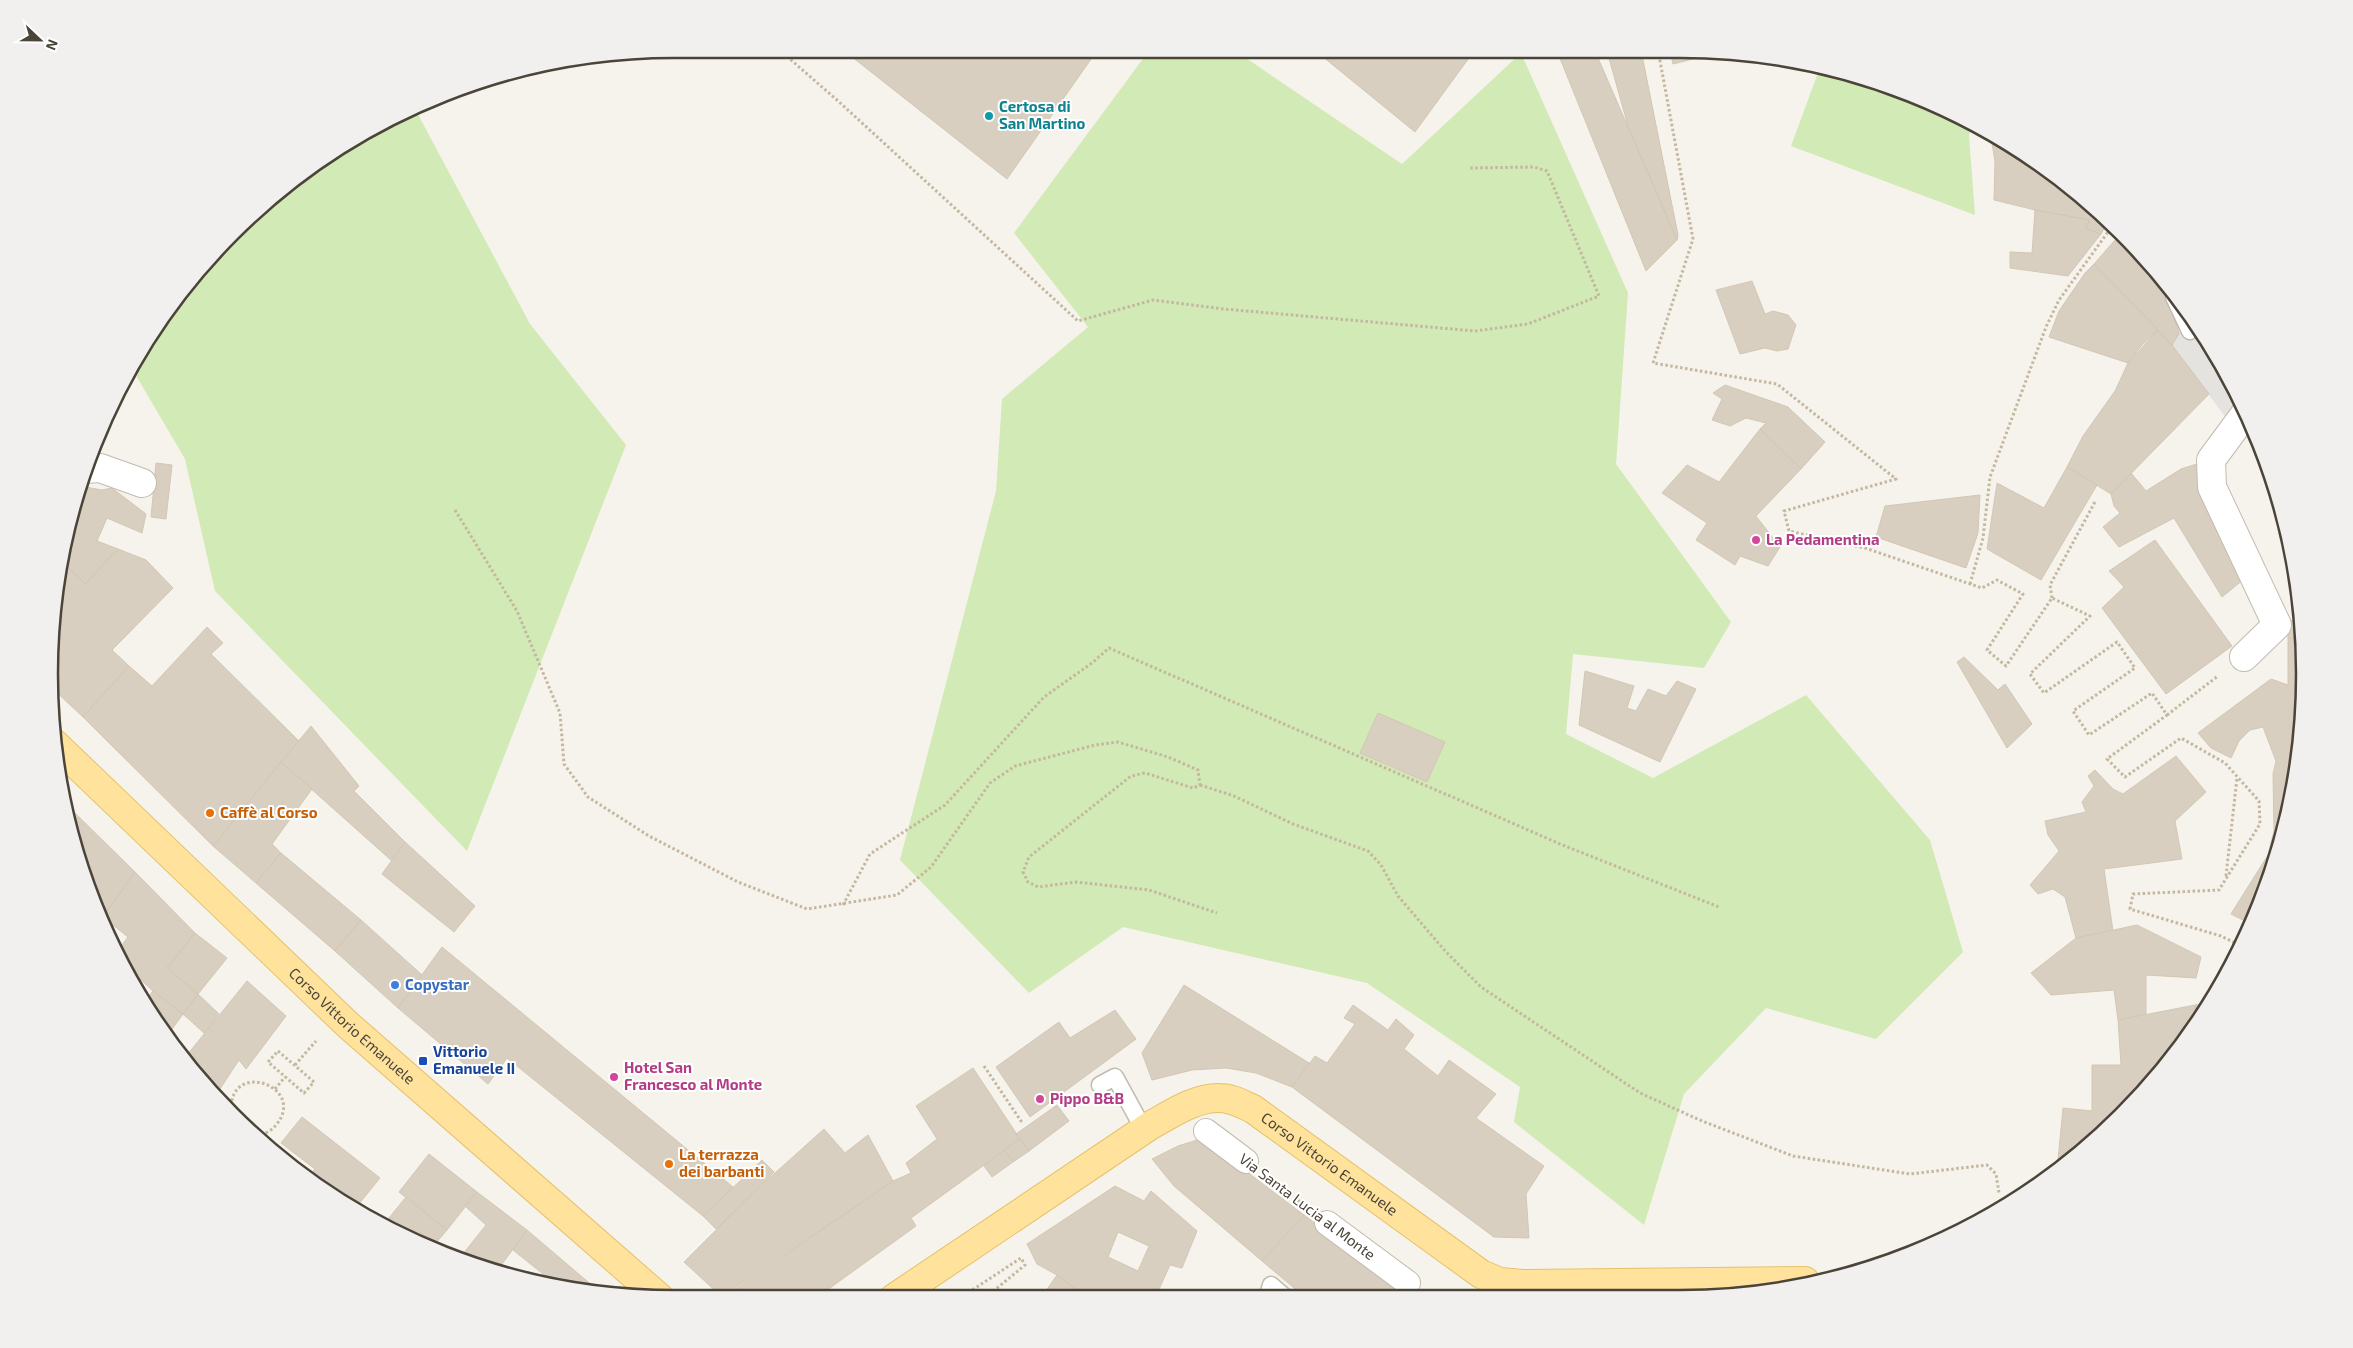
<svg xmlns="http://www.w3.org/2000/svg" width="2353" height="1348" font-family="'Exo 2',sans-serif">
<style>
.green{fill:#d2eab5}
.parking{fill:#e5e3e0}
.building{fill:#d8cfc1;stroke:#d3c7b4;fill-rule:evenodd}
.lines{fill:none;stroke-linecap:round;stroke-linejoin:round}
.service-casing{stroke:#c2bbae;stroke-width:19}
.pedestrian-casing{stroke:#c2bbae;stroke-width:26}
.minor-casing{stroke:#c2bbae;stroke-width:30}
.primary-casing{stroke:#e6c16a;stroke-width:30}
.path{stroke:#c4b79f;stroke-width:3;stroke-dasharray:2.5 2.5;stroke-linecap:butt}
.service{stroke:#fff;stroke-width:16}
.pedestrian{stroke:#fff;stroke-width:24}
.minor{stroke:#fff;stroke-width:28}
.primary{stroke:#ffe39c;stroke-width:28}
.culture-dot{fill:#0f9aa8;stroke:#fff;stroke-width:2}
.hotel-dot{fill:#d1479c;stroke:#fff;stroke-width:2}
.food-dot{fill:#e8710a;stroke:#fff;stroke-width:2}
.shop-dot{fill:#3f7fe0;stroke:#fff;stroke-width:2}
.transit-dot{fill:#1a4fb4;stroke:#fff;stroke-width:2}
.labels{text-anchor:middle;stroke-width:4;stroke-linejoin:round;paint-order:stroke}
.culture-label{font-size:15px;font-weight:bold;fill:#0d838f;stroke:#fff;text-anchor:start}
.hotel-label{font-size:15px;font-weight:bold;fill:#b23c85;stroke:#fff;text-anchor:start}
.food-label{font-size:15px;font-weight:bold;fill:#c56008;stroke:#fff;text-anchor:start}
.shop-label{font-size:15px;font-weight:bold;fill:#366cbe;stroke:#fff;text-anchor:start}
.street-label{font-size:15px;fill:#4b4439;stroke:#fff}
.transit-label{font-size:15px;font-weight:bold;fill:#164399;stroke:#fff;text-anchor:start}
.rim{fill:none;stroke:#4b4439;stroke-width:2.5}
</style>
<rect width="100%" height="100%" fill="#f6f3ec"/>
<g class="green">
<path d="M1148,52H1237L1402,164L1521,53L1628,293L1616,464L1731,622L1704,668L1573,654L1566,734L1653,778L1806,695L1930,840L1963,952L1876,1039L1766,1008L1684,1094L1644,1225L1514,1122L1520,1087L1367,983L1123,927L1029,993L900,860L996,491L1002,399L1088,327L1014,233Z"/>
<path d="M1819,70L1880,82L1971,127L1969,136L1975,215L1791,146Z"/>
<path d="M414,107L530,324L626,445L467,851L215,591L185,459L131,367C170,299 230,225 294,178C326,154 363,135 397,113Z"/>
</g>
<path class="parking" d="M2163,291L2170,292L2199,326L2242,407L2232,426L2172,345Z"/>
<g class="building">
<path d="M1641,50L1678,235L1677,240L1628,126L1607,51Z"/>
<path d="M1670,50H1720L1725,51L1673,64Z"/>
<path d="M1474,51L1415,132L1317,52Z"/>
<path d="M1557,51H1595L1677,240L1646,271Z"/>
<path d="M1096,52L1007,179L847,53Z"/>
<path d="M1991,137L2026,154L2036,162L2034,167L2046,170L2108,221L2101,234L2086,229L2089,220L2035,210L1994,200L1995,161Z"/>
<path d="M2035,210L2089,220L2086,229L2101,234L2068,276L2010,268V252L2032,253Z"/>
<path d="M2122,232L2154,272L2170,304L2179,334L2172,345L2094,264Z"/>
<path d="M2094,264L2158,330L2142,345L2128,363L2049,337L2059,311L2085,273Z"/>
<path d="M1752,281L1765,314L1773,311L1788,315L1796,325L1788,349L1777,351L1765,348L1740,354L1716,290Z"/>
<path d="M2158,330L2172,345L2209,394L2111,494L2067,467L2083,436L2115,391L2128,363Z"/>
<path d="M1725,385L1788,407L1825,442L1801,469L1760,429L1766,423L1746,418L1730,426L1712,420L1722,399L1713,393Z"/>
<path d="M1760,429L1801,469L1756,516L1780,547L1768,566L1740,556L1735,565L1696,540L1707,523L1662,493L1687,465L1719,482Z"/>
<path d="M2203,462L2244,579L2222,597L2174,518L2119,547L2103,527L2120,513L2114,506L2111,494L2131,473L2146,491L2181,469Z"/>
<path d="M156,463L172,465L166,519L151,517Z"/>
<path d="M2067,467L2097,485L2041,580L1987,549L1997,483L2044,508Z"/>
<path d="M80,486L102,490L112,488L146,514L142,533L107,518L97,541L118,549L85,584L61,560L70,512Z"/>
<path d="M1980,495L1978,533L1966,568L1876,537L1885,506Z"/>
<path d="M2155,540L2232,646L2166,694L2102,608L2124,587L2109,571Z"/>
<path d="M118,549L146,560L173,588L112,650L129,666L83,717L51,687L54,593L61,560L85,584Z"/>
<path d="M2299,620L2304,674L2292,796L2281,832L2274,831L2273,774L2276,761L2263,727L2250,730L2239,741L2231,758L2211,748L2198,733L2271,679L2288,685V621Z"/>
<path d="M207,627L223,643L211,654L299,741L213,846L83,717L129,666L152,686Z"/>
<path d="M1964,657L1998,690L2005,684L2032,724L2007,748L1957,662Z"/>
<path d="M1585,671L1634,686L1627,708L1636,711L1648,689L1666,696L1677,681L1696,689L1660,762L1579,725Z"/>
<path d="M1378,713L1445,742L1427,782L1360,753Z"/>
<path d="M311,726L359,786L354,791L405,842L392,861L281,762Z"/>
<path d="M2176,756L2206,792L2175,821L2182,859L2104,869L2113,931L2076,938L2065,897L2053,889L2038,894L2030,885L2059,851L2048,835L2045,821L2086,812L2082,802L2094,786L2088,776L2095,770L2113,789L2123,794Z"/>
<path d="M281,762L312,789L272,844L281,853L256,883L213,846Z"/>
<path d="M62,800L79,817L71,829Z"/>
<path d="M79,817L135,872L103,917L95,909L89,888L92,883L85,875L71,829Z"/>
<path d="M2274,831L2281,832L2274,858L2268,855Z"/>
<path d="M405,842L475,906L454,932L382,874Z"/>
<path d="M281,853L361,920L335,951L256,883Z"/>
<path d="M2268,855L2274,858L2257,913L2251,924L2231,914Z"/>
<path d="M135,872L195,933L167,968L198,994L183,1014L153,991L128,968L118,950L128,937L103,917Z"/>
<path d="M361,920L422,975L398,1008L335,951Z"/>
<path d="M2137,925L2201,957L2196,978L2146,975V1014L2118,1020L2114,990L2051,995L2031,973L2076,938Z"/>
<path d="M195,933L227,958L198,994L167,968Z"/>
<path d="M442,947L733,1187L703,1216L507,1058L488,1084L398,1008Z"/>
<path d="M247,981L286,1016L246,1069L239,1060L216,1095L183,1060Z"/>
<path d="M1184,985L1309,1063L1292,1087L1256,1073L1226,1068L1192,1070L1152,1080L1142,1053Z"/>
<path d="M153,991L183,1014L167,1036L146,1000Z"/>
<path d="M198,994L219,1014L204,1033L183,1014Z"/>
<path d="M2206,1004L2208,1005L2196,1025L2195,1005Z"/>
<path d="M1353,1005L1388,1030L1396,1019L1414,1035L1404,1049L1438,1076L1449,1060L1496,1094L1476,1118L1544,1166L1526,1194L1529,1238L1494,1237L1292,1087L1315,1056L1327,1063L1355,1024L1344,1018Z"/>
<path d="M2195,1005L2196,1025L2121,1116L2063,1161L2058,1160L2063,1108L2092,1111V1065H2121L2118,1020Z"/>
<path d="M1115,1010L1136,1039L1030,1117L996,1067L1059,1022L1070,1038Z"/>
<path d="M973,1068L1020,1139L911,1218L916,1226L816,1298H723L893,1181L911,1173L906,1163L937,1139L916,1106Z"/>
<path d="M1057,1105L1069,1121L1029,1151L1016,1134Z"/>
<path d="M302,1117L380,1178L358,1205L344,1193L339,1200L327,1194L307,1179L315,1169L281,1143Z"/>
<path d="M824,1129L845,1153L868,1135L893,1181L722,1297L684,1262L755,1191Z"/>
<path d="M1020,1139L1029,1151L1013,1162L1004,1150Z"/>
<path d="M1197,1140L1210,1144L1304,1215L1262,1261L1174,1186L1152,1159L1178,1146Z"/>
<path d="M1004,1150L1013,1162L992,1177L984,1166Z"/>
<path d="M429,1154L477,1192L447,1230L399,1192Z"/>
<path d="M762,1160L774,1172L716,1229L703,1216Z"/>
<path d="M1115,1186L1144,1201L1151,1191L1197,1231L1182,1268L1170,1265L1155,1298H1087L1057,1275L1037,1264L1027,1244ZM1118,1232L1149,1246L1138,1271L1108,1257Z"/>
<path d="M477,1192L527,1230L497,1271L473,1266L459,1259L486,1225L465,1206Z"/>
<path d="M344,1193L358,1205L373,1217L339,1200Z"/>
<path d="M406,1197L447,1230L435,1244L420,1232L416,1238L385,1223Z"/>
<path d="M1304,1215L1417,1298H1306L1262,1261Z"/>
<path d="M527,1230L594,1287L592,1290L553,1282L513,1250Z"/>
<path d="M420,1232L435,1244L447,1253L416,1238Z"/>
<path d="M1057,1275L1087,1298H1041Z"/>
</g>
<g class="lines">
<g class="service-casing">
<g id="service">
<path d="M2174,297L2190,331"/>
<path d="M1100,1085L1115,1077L1144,1130"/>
<path d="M1267,1298L1271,1285L1286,1298"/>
</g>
</g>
<g class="pedestrian-casing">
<g id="pedestrian">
<path d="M1206,1131L1246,1161"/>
<path d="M1327,1223L1408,1283"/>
</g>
</g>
<g class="minor-casing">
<g id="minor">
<path d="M86,469L100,468L142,483"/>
<path d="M2244,657L2277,625L2212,487L2211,460L2245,414"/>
</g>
</g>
<g class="primary-casing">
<g id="primary">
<path id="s1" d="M54,743L348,1025L660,1298"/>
<path id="s2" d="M894,1298L1151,1125C1171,1114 1196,1097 1220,1098C1232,1098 1242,1104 1253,1109L1481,1274L1500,1282L1522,1284L1805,1281"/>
</g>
</g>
<g class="path">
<path d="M1658,50L1693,239L1653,363L1777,384L1896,479L1784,511L1789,531L1865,548L1982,588L1997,580L2023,594L1987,650L2006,666L2052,598L2090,616L2030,674L2044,693L2117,642L2135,668L2073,711L2089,735L2152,693L2167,715L2107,759L2125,777L2181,738L2225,763L2259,801L2260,824L2219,890L2133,894L2130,909L2221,936L2239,945"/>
<path d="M783,53L837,100L1078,321L1153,300L1224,309L1475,331L1528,324L1599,296L1547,171L1534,167L1470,168"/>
<path d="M455,510L517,611L560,713L564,764L588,797L649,836L738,882L807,909L897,895L931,867L990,783L1015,766L1095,745L1118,742L1168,757L1198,770L1200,785L1193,788L1145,773L1131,776L1029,857L1023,872L1028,882L1038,887L1076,882L1149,890L1217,913"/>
<path d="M1970,584L1983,538L1990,477L2046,327L2059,300L2113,225"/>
<path d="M2052,598L2050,585L2096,500"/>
<path d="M2167,715L2218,676"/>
<path d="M1200,785L1234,796L1293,824L1368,851L1381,865L1398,896L1446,952L1481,987L1640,1093L1702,1121L1793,1156L1910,1174L1987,1165L1996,1174L1999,1193"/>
<path d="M2226,876L2237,778"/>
<path d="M843,905L870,854L945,805L1044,697L1092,663L1109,648L1565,846L1719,907"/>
<path d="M278,1051L314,1082L304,1093L268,1062Z"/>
<path d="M295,1065L316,1041"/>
<path d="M984,1066L1023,1124"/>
<path d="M275,1089L285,1077"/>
<path d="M231,1111C229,1058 308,1087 276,1125C271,1132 261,1136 252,1134"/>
<path d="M1270,1179L1303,1204"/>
<path d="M960,1298L1021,1258L1025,1265L985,1298"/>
</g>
<use href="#service" class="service"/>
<use href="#pedestrian" class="pedestrian"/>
<use href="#minor" class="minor"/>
<use href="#primary" class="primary"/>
</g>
<circle class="culture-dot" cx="989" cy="116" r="5"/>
<g class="hotel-dot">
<circle cx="1756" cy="540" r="5"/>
<circle cx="614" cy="1077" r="5"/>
<circle cx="1040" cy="1099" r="5"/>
</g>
<g class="food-dot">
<circle cx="210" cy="813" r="5"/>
<circle cx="669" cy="1164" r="5"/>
</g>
<circle class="shop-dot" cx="395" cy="985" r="5"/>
<rect class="transit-dot" x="418" y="1056" width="10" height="10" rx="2.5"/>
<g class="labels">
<g class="culture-label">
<text x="999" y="112">Certosa di<tspan x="999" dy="17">San Martino</tspan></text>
</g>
<g class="hotel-label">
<text x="1766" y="545">La Pedamentina</text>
<text x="624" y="1073">Hotel San<tspan x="624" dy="17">Francesco al Monte</tspan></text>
<text x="1050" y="1104">Pippo B&amp;B</text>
</g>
<g class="food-label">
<text x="220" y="818">Caffè al Corso</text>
<text x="679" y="1160">La terrazza<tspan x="679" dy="17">dei barbanti</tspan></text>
</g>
<g class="shop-label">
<text x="405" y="990">Copystar</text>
</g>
<g class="street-label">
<text dy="5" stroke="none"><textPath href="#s1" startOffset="411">Corso Vittorio Emanuele</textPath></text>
<text dy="5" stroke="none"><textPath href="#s2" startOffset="514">Corso Vittorio Emanuele</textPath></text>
<text transform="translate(1307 1207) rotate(37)" y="5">Via Santa Lucia al Monte</text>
</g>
<g class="transit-label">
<text x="433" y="1057">Vittorio<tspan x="433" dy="17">Emanuele II</tspan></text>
</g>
</g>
<path d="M0 0H2353V1348H0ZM674 58H1680A616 616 0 0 1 2296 674V674A616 616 0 0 1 1680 1290H674A616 616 0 0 1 58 674V674A616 616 0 0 1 674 58Z" fill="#f1f0ef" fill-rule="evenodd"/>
<path class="rim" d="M674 58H1680A616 616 0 0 1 2296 674V674A616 616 0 0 1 1680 1290H674A616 616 0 0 1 58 674V674A616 616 0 0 1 674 58Z"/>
<g transform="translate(40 40) rotate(112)" stroke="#ffffff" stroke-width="4" paint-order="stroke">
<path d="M0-4L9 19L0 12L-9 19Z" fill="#4b4439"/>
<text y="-8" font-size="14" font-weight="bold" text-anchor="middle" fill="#4b4439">N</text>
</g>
</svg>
